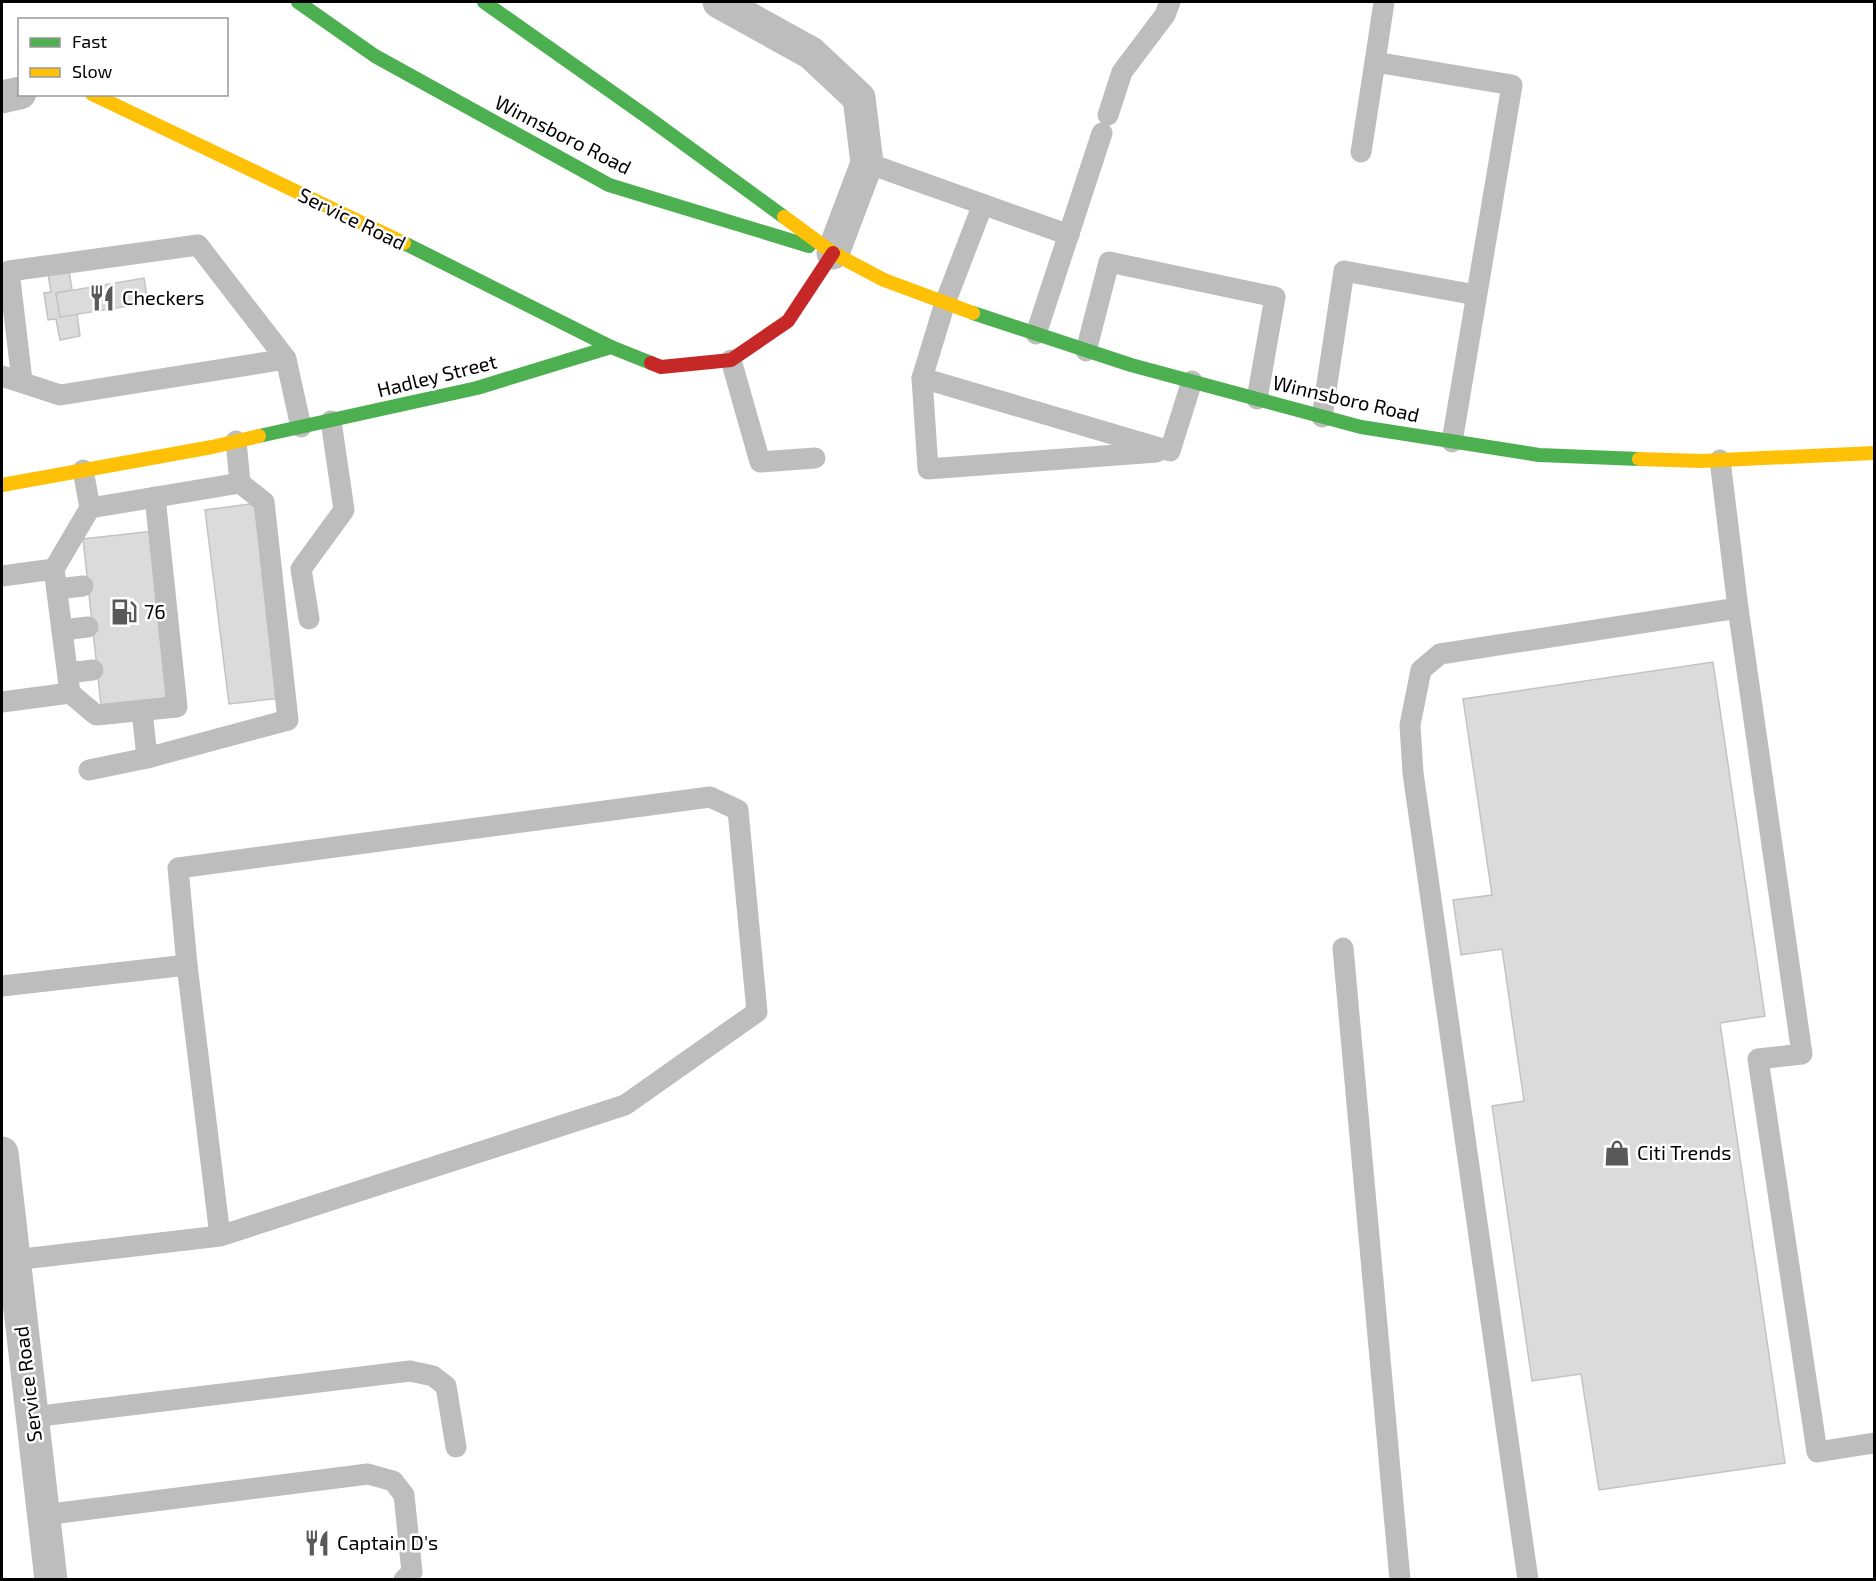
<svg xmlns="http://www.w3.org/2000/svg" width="1876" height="1581" font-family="'Exo 2',sans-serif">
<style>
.building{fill:#dbdbdb;stroke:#c3c3c3;stroke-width:1.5}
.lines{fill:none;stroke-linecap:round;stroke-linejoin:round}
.lane{stroke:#bdbdbd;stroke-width:21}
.street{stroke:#bdbdbd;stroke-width:33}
.fast{stroke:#4caf50;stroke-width:14}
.slow{stroke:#ffc107;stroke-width:14}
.jam{stroke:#c62828;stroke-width:14}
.labels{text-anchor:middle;stroke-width:5;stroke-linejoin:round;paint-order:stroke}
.street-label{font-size:20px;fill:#000;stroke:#fff}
.poi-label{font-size:20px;fill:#000;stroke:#fff;text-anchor:start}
</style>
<rect width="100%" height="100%" fill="#fff"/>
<g class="building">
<path d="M68,264L72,290L56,293L60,317L77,314L80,336L60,340L56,319L48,320L44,293L51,292L47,268Z"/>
<path d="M144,278L148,303L60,317L56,293Z"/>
<path d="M257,503L281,698L229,704L205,510Z"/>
<path d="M153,531L172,697L101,705L83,539Z"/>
<path d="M1713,662L1765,1016L1720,1023L1785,1463L1599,1490L1581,1374L1532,1381L1492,1106L1524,1101L1502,949L1461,955L1453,900L1492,895L1463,699Z"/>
</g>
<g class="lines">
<g class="lane">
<path d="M1375,62L1384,2"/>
<path d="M1108,115L1122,72L1165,15L1170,2"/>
<path d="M1361,152L1375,62L1512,85L1452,442"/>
<path d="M867,163L1069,235"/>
<path d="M983,204L945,303L922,378L1170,451L1192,381"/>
<path d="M1036,334L1102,133"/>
<path d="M1086,351L1109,262L1275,297L1257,399"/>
<path d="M731,360L760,462L815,458"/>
<path d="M2,376L60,395L286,359L301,427"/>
<path d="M922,378L928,469L1157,452"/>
<path d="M22,381L9,271L198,245L286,359"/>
<path d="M1322,417L1344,271L1476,295"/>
<path d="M83,470L90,508L240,483L236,441"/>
<path d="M54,569L90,508"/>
<path d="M2,576L54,569L70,693L2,702"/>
<path d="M57,589L83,586"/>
<path d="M1738,608L1802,1054L1758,1059L1817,1452L1874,1443"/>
<path d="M309,619L301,569L344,510L331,421"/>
<path d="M62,630L88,627"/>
<path d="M68,673L93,670"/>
<path d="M70,693L96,715L177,707L155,497"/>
<path d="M147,758L288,720L264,502L240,483"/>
<path d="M89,770L147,758L142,710"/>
<path d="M1343,948L1400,1580"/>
<path d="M2,986L187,965"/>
<path d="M14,1260L220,1236L187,965L178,868L710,797L738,810L757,1012L625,1105L220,1236"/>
<path d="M32,1417L410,1371L433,1376L446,1386L456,1447"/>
<path d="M43,1515L368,1474L393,1481L404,1495L412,1572L404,1580"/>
<path d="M1528,1580L1413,773L1410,725L1421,670L1440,654L1738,608L1720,460"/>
</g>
<g class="street">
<path d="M719,2L811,53L859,98L867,163L833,253"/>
<path d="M2,97L20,93"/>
<path d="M2,1153L51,1580"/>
</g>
<g class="fast">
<path d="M298,2L375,56L609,185L809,246"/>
<path d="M484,2L650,119L784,217"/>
<path d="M404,243L611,347"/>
<path d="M973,313L1131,365L1361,427L1539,455L1639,459"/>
<path d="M259,436L477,388L611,347L651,363"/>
</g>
<g class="slow">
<path d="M92,94L404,243"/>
<path d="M784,217L833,253L884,280L973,313"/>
<path d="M1639,459L1700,461L1874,453"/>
<path d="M2,485L212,447L259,436"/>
</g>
<path class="jam" d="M651,363L661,367L731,360L788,321L833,253"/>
</g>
<defs>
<g id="restaurant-bare" transform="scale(2.07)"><path d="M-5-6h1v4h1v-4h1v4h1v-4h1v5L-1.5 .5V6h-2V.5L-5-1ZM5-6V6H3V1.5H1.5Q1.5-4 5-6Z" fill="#595959" stroke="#fff" stroke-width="2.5" paint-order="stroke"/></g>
<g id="fuel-bare" transform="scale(2.07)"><path d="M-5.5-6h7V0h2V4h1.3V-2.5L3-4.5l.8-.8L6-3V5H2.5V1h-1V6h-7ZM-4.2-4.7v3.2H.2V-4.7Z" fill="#595959" stroke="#fff" stroke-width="2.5" paint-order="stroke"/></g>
<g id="shop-bare" transform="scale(2.07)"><path d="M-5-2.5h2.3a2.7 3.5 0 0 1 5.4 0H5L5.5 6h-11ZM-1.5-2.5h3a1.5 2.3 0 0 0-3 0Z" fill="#595959" stroke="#fff" stroke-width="2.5" paint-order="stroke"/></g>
</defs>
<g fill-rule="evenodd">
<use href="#restaurant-bare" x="102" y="298"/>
<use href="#fuel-bare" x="124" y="612"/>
<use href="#shop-bare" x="1617" y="1153"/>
<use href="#restaurant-bare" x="317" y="1543"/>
</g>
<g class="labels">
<g class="street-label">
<text transform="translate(563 135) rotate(27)" y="7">Winnsboro Road</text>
<text transform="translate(352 219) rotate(26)" y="7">Service Road</text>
<text transform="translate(437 376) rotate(-14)" y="7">Hadley Street</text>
<text transform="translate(1346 399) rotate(13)" y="7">Winnsboro Road</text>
<text transform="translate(28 1384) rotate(-97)" y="7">Service Road</text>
</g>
<g class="poi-label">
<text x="122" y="305">Checkers</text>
<text x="144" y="619">76</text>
<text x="1637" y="1160">Citi Trends</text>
<text x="337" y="1550">Captain D's</text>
</g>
</g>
<rect width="1876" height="1581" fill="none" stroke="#000000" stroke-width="6"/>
<rect x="18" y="18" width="210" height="78" fill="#ffffff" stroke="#999999" stroke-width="1.5"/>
<rect x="30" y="38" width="30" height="9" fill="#4caf50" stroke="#999999" stroke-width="1.5"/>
<text x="72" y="48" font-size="18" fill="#000000">Fast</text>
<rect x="30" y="68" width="30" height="9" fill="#ffc107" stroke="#999999" stroke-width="1.5"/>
<text x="72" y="78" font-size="18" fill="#000000">Slow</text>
</svg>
